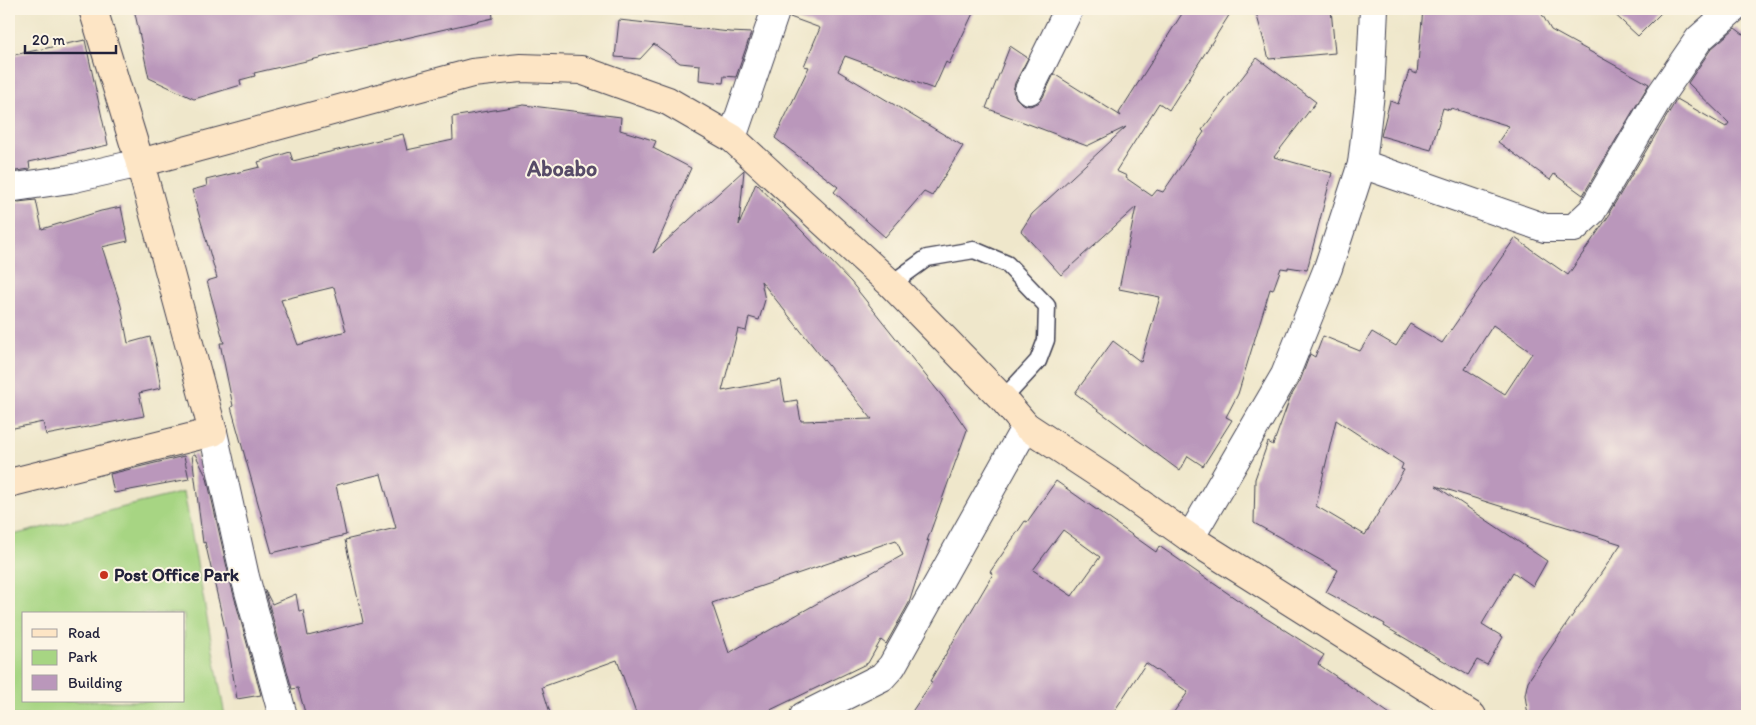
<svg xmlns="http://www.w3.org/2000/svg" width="1756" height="725" font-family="Itim,sans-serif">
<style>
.green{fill:#a7d583;stroke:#647c5f;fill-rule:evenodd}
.building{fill:#ba97bb;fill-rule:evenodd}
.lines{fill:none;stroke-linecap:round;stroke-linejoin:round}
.lane-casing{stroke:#414051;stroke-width:19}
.street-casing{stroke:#414051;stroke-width:30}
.secondary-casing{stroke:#414051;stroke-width:30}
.lane{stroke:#fff;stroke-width:16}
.street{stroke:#fff;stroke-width:28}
.secondary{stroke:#fde5c5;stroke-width:28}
.poi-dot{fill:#c8321e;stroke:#fcf5e5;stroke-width:2}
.labels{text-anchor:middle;stroke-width:4;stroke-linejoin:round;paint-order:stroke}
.poi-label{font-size:18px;font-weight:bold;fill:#22223b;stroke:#fcf5e5;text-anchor:start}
.district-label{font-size:22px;font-weight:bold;fill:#574b68;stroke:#fcf5e5}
</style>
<rect width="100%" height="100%" fill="#fcf5e5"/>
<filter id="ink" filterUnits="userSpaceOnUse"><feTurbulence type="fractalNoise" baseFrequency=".02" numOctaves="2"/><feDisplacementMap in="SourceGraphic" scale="10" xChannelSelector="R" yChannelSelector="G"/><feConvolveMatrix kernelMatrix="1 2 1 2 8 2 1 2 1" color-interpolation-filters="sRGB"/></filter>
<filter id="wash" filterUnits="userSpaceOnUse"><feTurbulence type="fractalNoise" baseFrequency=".0096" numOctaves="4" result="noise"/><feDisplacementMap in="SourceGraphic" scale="20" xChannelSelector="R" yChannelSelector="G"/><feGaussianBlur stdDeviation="1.12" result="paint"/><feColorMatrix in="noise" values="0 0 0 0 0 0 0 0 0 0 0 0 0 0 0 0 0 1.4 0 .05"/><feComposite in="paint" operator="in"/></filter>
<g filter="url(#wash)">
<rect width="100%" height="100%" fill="#efe7cb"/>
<path class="green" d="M184,492L225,716H9V536ZM24,614H184V701H24Z"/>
<g id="blocks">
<g class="building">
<path d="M134,9H492L493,18L254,73L255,76L240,80L241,85L194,99L149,78Z"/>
<path d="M791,9H975L949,64L946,62L934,89L845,56L838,71L963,146L932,196L924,192L885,237L834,192L838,187L775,138L809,67L804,66L820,28L790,17Z"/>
<path d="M1185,9H1233L1169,110L1159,103L1116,171L1127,176L1126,178L1152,196L1157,190L1163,192L1204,132L1202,130L1257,58L1316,102L1274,157L1332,173L1307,270L1288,267V269L1281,268L1273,290L1270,289L1238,394L1226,417L1232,420L1203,466L1188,456L1180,471L1075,393L1113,341L1141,362L1160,297L1119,289L1136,207L1061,275L1021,231L1032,214L1126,127L1087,146L986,108L1010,46L1028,58L1015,83L1013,91L1016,98L1022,104L1030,106L1038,103L1043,97L1054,74L1121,116L1119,113Z"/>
<path d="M1255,9H1331L1335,53L1269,59Z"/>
<path d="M1423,9H1539L1551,30L1649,84L1583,195L1554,174L1550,180L1498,142L1509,126L1451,108L1450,110L1443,108L1431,150L1381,136L1390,101L1398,104L1409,71L1417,74Z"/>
<path d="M1609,9H1665L1638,36Z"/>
<path d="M619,20L730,32L751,33L736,77L724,76L723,83L699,80L700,65L680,63L654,44L640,59L615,57Z"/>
<path d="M1735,28L1747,37V716H1528L1525,695L1528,681L1621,544L1436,486L1547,561L1533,586L1513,572L1482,624L1503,637L1487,665L1477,660L1468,675L1384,626L1385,624L1326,592L1338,570L1254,523L1255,479L1268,442L1273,445L1290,398L1300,381L1310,354L1315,357L1323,336L1360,351L1372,332L1396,346L1410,324L1442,343L1515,238L1568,275L1610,214L1609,213L1677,99L1726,127L1729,123L1688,83L1711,49ZM1493,325L1532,353L1505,394L1465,369ZM1336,420L1403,464L1401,469L1404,470L1365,535L1316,506Z"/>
<path d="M85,40L108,145L29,162L30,169L9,172V56Z"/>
<path d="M524,105L621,117L620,130L656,141L653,148L691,168L653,253L744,170L739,225L756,183L851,282L954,411L967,430L927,541L929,540L909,603L886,644L881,640L868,663L758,716H637L617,660L542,687L551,716H306L298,688L292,689L265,590L272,604L296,594L299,611L303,610L308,636L363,622L345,540L396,528L381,474L336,485L346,535L272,553L231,407L233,406L220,343H224L207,281L217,278L192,190L207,186L206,180L260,167L258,162L290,152L293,161L403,134L407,150L453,140L452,117ZM761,281L844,385L872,419L801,421L797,400L785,402L781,380L722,391L738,329L746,331L749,317L759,320L765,300ZM334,287L346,331L298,345L281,300ZM896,540L903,555L729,653L712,603Z"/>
<path d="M36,200L42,229L101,211L121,207L128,241L102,247L121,306L128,343L150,337L156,361L161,388L139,393L144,416L46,435L43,422L9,429V203Z"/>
<path d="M195,454L207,478L230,581L261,695L237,699L226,633L205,542L203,543L192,455Z"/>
<path d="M184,456L189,479L114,493L110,474Z"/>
<path d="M1056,481L1156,552L1159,546L1245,605L1324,655L1318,664L1393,716H1171L1188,692L1146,663L1111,716H909L932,682L930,681L993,574L990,572L1025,521L1027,522ZM1063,530L1100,557L1072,596L1033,570Z"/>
</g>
</g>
</g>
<g filter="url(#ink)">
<use href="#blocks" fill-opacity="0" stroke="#414051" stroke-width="1"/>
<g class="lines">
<g class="lane-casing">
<path id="lane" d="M891,284L927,258L974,250L1007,264L1047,306L1046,340L1038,361L1003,399"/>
</g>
<g class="street-casing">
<g id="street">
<path d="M1029,90L1069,9"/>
<path d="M732,138L776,9"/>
<path d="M1362,164L1545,228H1574L1592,211L1659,97L1699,39L1733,9"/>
<path d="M9,188L70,179L140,163"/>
<path d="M213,432L245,577L283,716"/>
<path d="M1190,538L1285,375L1328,268L1362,164L1370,93L1374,9"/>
<path d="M804,716L882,677L892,666L1026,426"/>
</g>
</g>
<g class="secondary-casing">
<g id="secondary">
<path d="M140,163L472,73L521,68L581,70L668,101L732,138L891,284L1003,399L1026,426L1114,484L1190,538L1472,716"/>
<path d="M9,483L213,432L140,163L93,9"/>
</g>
</g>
<use href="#lane" class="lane"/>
<use href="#street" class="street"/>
<use href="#secondary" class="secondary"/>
</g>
</g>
<circle class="poi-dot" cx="104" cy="575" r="5"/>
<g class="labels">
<g class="poi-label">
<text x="114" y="581">Post Office Park</text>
</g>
<g class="district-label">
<text x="562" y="176">Aboabo</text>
</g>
</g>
<rect width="1756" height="725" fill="none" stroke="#fcf5e5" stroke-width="30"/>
<rect x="22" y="612" width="162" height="90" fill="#fcf5e5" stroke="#a5a1a1"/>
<rect x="32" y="629" width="25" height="8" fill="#fde5c5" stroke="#a5a1a1"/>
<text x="68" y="638" font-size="15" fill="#22223b">Road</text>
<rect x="32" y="650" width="25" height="15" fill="#a7d583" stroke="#a5a1a1"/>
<text x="68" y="662" font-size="15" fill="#22223b">Park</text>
<rect x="32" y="675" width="25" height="15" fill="#ba97bb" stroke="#a5a1a1"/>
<text x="68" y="688" font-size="15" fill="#22223b">Building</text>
<path d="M25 45v8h91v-8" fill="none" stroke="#22223b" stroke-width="2.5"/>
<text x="32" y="45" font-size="15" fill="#22223b" stroke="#fcf5e5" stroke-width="4" paint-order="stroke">20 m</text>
</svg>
